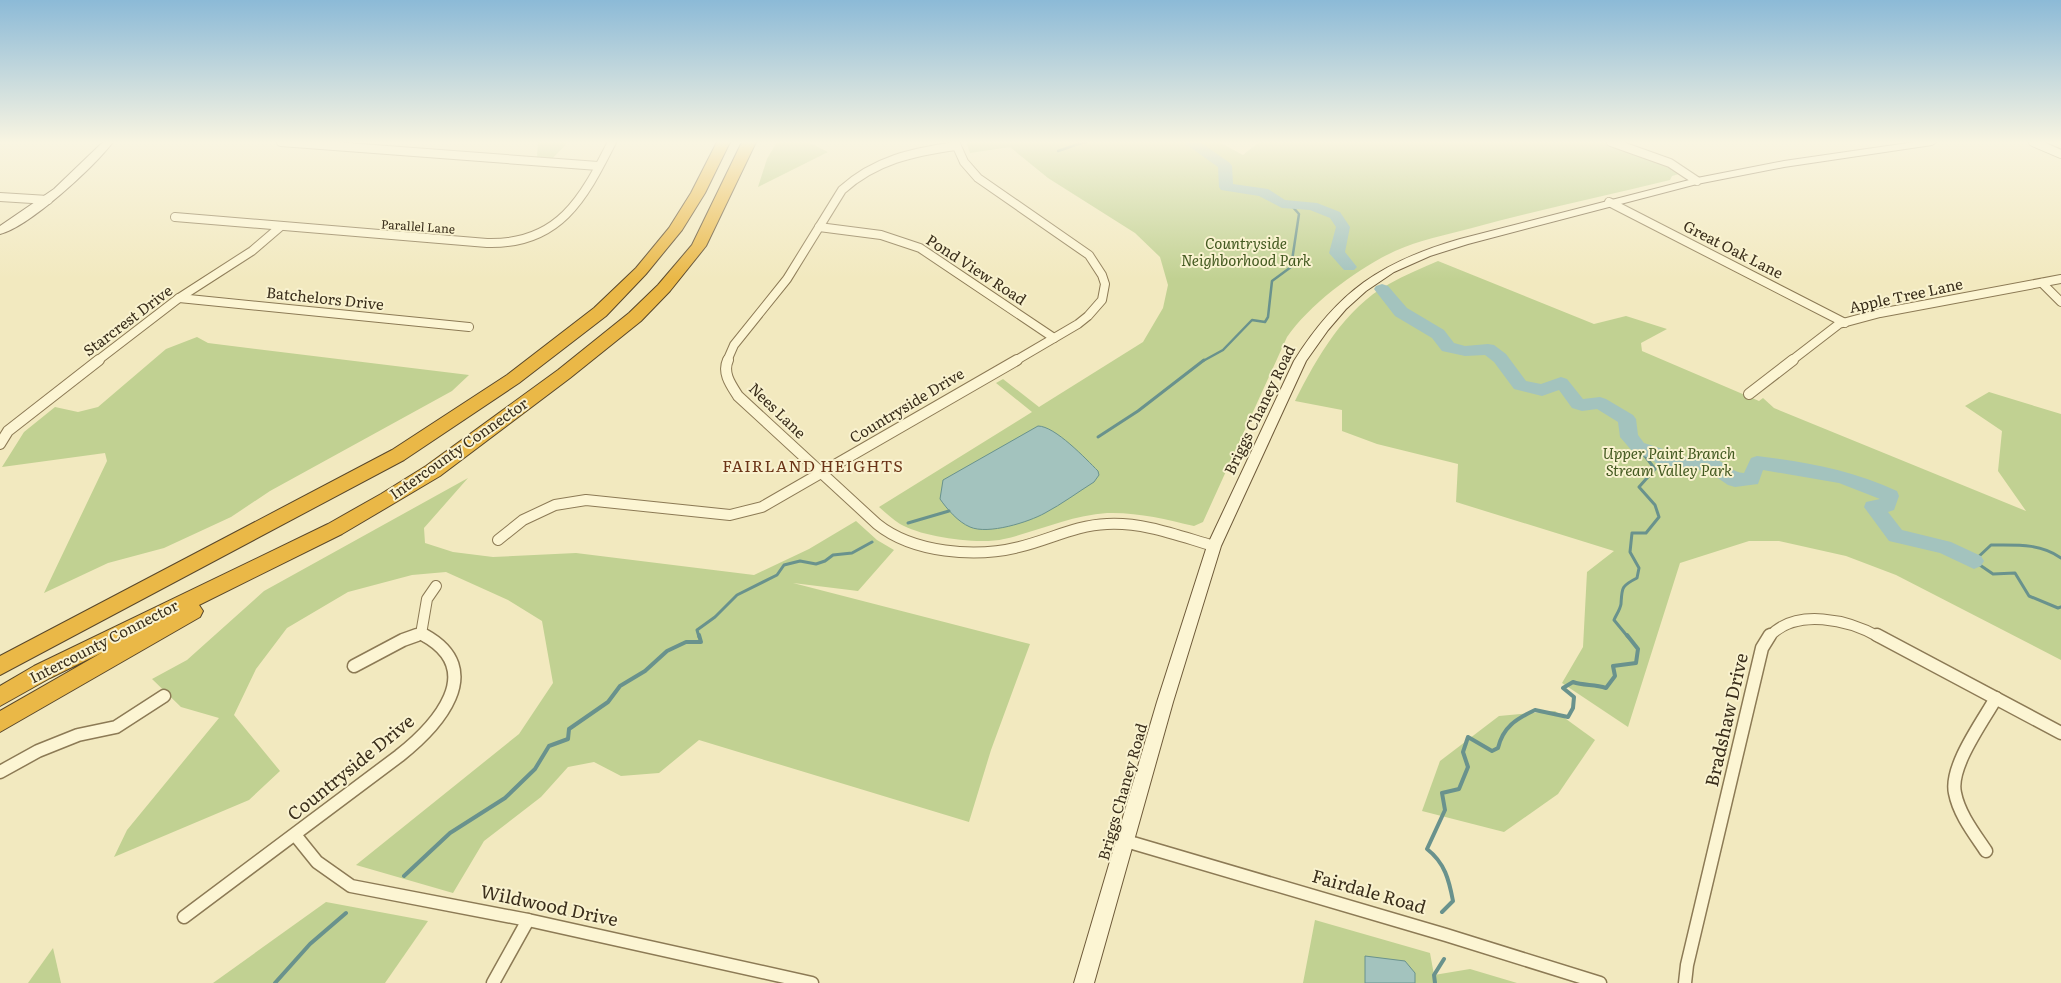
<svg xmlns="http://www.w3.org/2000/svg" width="2061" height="983" font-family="Literata,serif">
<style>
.green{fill:#c1d192}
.water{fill:#a3c3be;stroke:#69928d}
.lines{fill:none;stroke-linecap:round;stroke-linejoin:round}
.stream-far2{stroke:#69928d;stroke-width:2.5}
.stream-far1{stroke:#69928d;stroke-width:3}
.stream{stroke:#69928d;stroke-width:4}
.river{fill:#a3c3be;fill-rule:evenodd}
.street-far2-casing{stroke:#8c7a55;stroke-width:10}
.street-far1-casing{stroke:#8c7a55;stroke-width:12}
.street-casing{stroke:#8c7a55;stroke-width:15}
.secondary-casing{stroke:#6e5a39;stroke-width:2}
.highway-casing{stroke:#59472a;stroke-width:2}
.street-far2{stroke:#fcf5d3;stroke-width:8}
.street-far1{stroke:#fcf5d3;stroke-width:10}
.street{stroke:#fcf5d3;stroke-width:12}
.secondary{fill:#fcf5d3;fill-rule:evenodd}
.highway{fill:#eab847;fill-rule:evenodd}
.labels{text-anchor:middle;stroke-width:4;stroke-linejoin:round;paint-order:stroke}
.far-street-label{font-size:12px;fill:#3a2e1b;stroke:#f9f2cf}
.park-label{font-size:15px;font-style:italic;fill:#435920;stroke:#f9f2cf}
.street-label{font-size:15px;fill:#3a2e1b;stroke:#f9f2cf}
.neighbourhood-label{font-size:16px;letter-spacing:1px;fill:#6b3417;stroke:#f9f2cf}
.near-street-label{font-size:18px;fill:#3a2e1b;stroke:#f9f2cf}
</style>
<rect width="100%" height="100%" fill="#f2e9bf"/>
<g class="green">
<path d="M538,142H568L551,160L537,158Z"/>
<path d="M777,142H808L828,152L758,187L767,159Z"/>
<path d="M966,142H1219L1243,155L1259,142H1606L1674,168L1679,174L1672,176L1670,180C1604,196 1537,210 1472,228C1446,235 1419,240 1395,251C1358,268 1310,304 1287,337L1203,522L1194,526C1165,519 1137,512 1107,513C1072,515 1039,531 1004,539C979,545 922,537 900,524C892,519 886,513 879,507L1032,412L996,383L1003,379L1039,407L1143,342L1163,308L1168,285L1160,257L1135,233L1048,178L1010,147L970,153Z"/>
<path d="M1438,261L1594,324L1626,316L1667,329L1641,343L1642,351L1759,401L1763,398L1774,408L2026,511L1998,471L2002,431L1965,406L1989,392L2061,414V660L1896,575L1846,556L1779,541H1749L1680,563L1628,727L1562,683L1583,647L1587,572L1614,551L1456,502L1458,464L1377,444L1342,431V410L1295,401C1317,357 1345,308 1389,284C1405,275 1422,268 1438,261Z"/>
<path d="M197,337L208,343L469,375L452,391L270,491L231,517L164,548L108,563L44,593L107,461L105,453L2,467L24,432L55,407L78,412L98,407L166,349Z"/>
<path d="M468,478L424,528L425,543L453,552L493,557L576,553L754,575L809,549L856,521L877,540L894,550L858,591L793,583L1030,644L991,750L969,822L699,740L659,773L621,776L594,762L568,767L541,797L484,841L453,893L356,865L519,734L553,683L542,621L508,600L446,572L412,575L348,592L287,628L256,669L234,715L280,771L249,800L114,857L127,830L219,718L181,707L152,679L187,660L264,591Z"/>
<path d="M1555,711L1595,740L1558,794L1504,832L1422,811L1440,761L1499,716Z"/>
<path d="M326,902L428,921L385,983H213Z"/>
<path d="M1315,920L1430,953L1434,975L1470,969L1517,983H1303Z"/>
<path d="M53,948L61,983H28Z"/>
</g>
<g class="water">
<path d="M1038,426C1055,426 1086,459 1098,471L1099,475L1094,482C1078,492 1062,504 1045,513C1029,522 988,535 970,527C958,522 947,509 940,499L943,480Z"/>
<path d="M1365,956L1405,961L1415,973V983H1365Z"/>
</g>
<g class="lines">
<g class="stream-far2">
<path d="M1058,151C1068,148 1076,144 1086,142"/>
<path d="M1203,361L1223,350L1252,320L1265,322L1268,317L1272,281L1291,267L1299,214L1291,205"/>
</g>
<g class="stream-far1">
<path d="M1098,437L1138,411L1204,360"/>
<path d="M908,523L949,511"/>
<path d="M2061,558C2040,543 2016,545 1991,545L1974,561L1993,574L2015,573L2029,596L2058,608L2061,607"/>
<path d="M699,637L697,630L715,617L737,595L777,575L784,565L800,561L816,564L825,561L833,555L852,553L872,542"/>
<path d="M1628,637L1614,620C1616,615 1620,610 1621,604C1622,588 1621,586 1637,578L1639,568L1630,552L1632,533H1646L1659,517L1655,505L1639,487L1655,469L1638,447"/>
</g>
<g class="stream">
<path d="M404,876L450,833L505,798L535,769L549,746L568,739L569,729L608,702L620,686L645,671L667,651L686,642H701L699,635"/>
<path d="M1442,912L1453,901C1449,880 1445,863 1427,849L1445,810L1442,793L1459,789L1468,767L1463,752L1468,737L1492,751L1498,748C1503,727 1516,719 1535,710L1568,717L1573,708L1574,697L1563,688L1573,682C1584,686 1594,684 1606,688L1615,676L1613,666L1636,663L1638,649L1627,635"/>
<path d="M275,983L310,944L346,913"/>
<path d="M1435,983L1434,975L1444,959"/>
</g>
<g class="river">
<path d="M1186,142H1200L1230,163L1232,166L1233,184L1268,189L1285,200L1317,203L1340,212L1350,227L1345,252L1357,267L1354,270H1344L1329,253L1336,227L1330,218L1310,210L1282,208L1259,196L1221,190L1219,187L1218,167L1187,145Z"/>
<path d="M1382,284L1388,286L1407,308L1444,330L1454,343L1465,346L1488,344L1494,345L1506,354L1526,381L1541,384L1561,377L1567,379L1583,399L1600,397L1606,399L1633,415L1636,419L1638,435L1644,443L1663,449L1673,457C1685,457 1701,454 1713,458C1724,461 1732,473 1744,473L1751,458L1757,456C1806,462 1852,470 1897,491L1899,496L1894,510L1888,512L1902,530L1951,542L1981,556L1984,561L1981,566L1974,569L1940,553L1889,541L1864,507L1866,502L1880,499L1839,483L1763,470L1758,484L1735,487L1728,485L1706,470L1669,471L1663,469L1651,459L1632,451L1620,437L1618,422L1597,409L1582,411L1572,408L1559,390L1542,396L1514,389L1494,362L1485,355L1465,356L1442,351L1432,338L1395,316L1374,289L1376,286Z"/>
</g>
<g class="street-far2-casing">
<g id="street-far2">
<path d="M281,142L598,166"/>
<path d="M955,142L964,162L978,178L1089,255L1102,275L1105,284L1102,300L1088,316L1078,324L1015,361"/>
<path d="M1611,142L1670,163L1697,181"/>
<path d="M2033,142L2061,154"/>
<path d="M0,197L48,200"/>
<path d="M1609,202L1845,323"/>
<path d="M175,217L487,243C559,245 583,199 612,142"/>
<path d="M819,227L881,235L920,248L1054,338"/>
<path d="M2042,283L2061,302"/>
<path d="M179,298L469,327"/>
<path d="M97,361L179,298L252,251L280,227"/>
<path d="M727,361L734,345L787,279L842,190C875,160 913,152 956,146"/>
<path d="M1791,361L1839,324L1880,313L2061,279"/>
</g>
</g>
<g class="street-far1-casing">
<g id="street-far1">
<path d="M728,360C722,373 731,385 738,396L877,524C913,553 975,558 1019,547C1049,540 1076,525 1107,524C1144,522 1179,536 1214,546"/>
<path d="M1749,394L1793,360"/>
<path d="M0,444L8,431L99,360"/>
<path d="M498,540L523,520L555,505L586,500L730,515L762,507L1017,360"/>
<path d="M413,637L421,634"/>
<path d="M426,637L421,634L427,599L436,586"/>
<path d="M1769,637C1796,607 1849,620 1879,637"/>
</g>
</g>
<g class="street-casing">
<g id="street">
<path d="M1877,635L2061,733"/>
<path d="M354,666L403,640L417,635"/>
<path d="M0,772L38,751L78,735L116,727L164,696"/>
<path d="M296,836L317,862L351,886L528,920L812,983"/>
<path d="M1126,841L1446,935L1600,983"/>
<path d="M1986,851C1974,833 1959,814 1955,793C1949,767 1983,721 1996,698"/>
<path d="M184,917L399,756C437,726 488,670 424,635"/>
<path d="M493,983L528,920"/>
<path d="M1685,983L1687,965L1762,648L1770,635"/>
</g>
</g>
<g class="secondary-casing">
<g id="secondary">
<path d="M103,142H113C94,167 29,227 0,234V226L54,189Z"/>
<path d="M1915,142H1937L1932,145L1784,167L1697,184L1468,244L1430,256L1394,272L1366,291L1346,309L1328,330L1306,361L1221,546L1173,702L1094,983H1074L1157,702L1207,546L1294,361C1338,291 1381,262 1460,239L1697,178L1784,161Z"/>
</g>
</g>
<g class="highway-casing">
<g id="highway">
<path d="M717,142H730L705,193L682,230L646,274L606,316L519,383L404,460L0,675V656L392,450L507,375L594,308L636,268L669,228L691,193Z"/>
<path d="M742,142H756L706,246L670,291L641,321L570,378L440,476L342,534L199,605L203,611L200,617L0,732V711L103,652L50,678L0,706V686L34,666L328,524L381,494L426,466L558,370L629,313L658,285L692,245Z"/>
</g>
</g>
<use href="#street-far2" class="street-far2"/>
<use href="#street-far1" class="street-far1"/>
<use href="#street" class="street"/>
<use href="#secondary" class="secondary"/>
<use href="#highway" class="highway"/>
</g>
<linearGradient id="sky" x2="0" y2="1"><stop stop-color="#8cbad7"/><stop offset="0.51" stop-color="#f9f5e2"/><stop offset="1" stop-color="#f9f5e2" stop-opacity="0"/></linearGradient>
<rect width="2061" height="279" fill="url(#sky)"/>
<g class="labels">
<g class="far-street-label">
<text transform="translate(418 227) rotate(4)" y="4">Parallel Lane</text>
</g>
<g class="park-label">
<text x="1246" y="249">Countryside<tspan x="1246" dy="17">Neighborhood Park</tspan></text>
<text x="1669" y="459">Upper Paint Branch<tspan x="1669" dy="17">Stream Valley Park</tspan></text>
</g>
<g class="street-label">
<text transform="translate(1733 250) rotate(27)" y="5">Great Oak Lane</text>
<text transform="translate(976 270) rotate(33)" y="5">Pond View Road</text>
<text transform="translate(1906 296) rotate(-12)" y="5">Apple Tree Lane</text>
<text transform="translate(325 299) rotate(6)" y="5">Batchelors Drive</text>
<text transform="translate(128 321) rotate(-37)" y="5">Starcrest Drive</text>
<text transform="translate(907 406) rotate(-31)" y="5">Countryside Drive</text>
<text transform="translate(1260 410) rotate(-64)" y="5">Briggs Chaney Road</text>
<text transform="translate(777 411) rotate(44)" y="5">Nees Lane</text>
<text transform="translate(459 449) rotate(-35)" y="5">Intercounty Connector</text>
<text transform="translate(104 642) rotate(-27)" y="5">Intercounty Connector</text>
<text transform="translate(1123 792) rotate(-74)" y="5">Briggs Chaney Road</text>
</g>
<g class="neighbourhood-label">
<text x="813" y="472">FAIRLAND HEIGHTS</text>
</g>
<g class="near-street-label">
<text transform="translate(1727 720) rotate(-77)" y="6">Bradshaw Drive</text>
<text transform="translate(351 768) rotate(-39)" y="6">Countryside Drive</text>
<text transform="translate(1369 892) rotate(16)" y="6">Fairdale Road</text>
<text transform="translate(549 906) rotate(12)" y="6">Wildwood Drive</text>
</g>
</g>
</svg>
